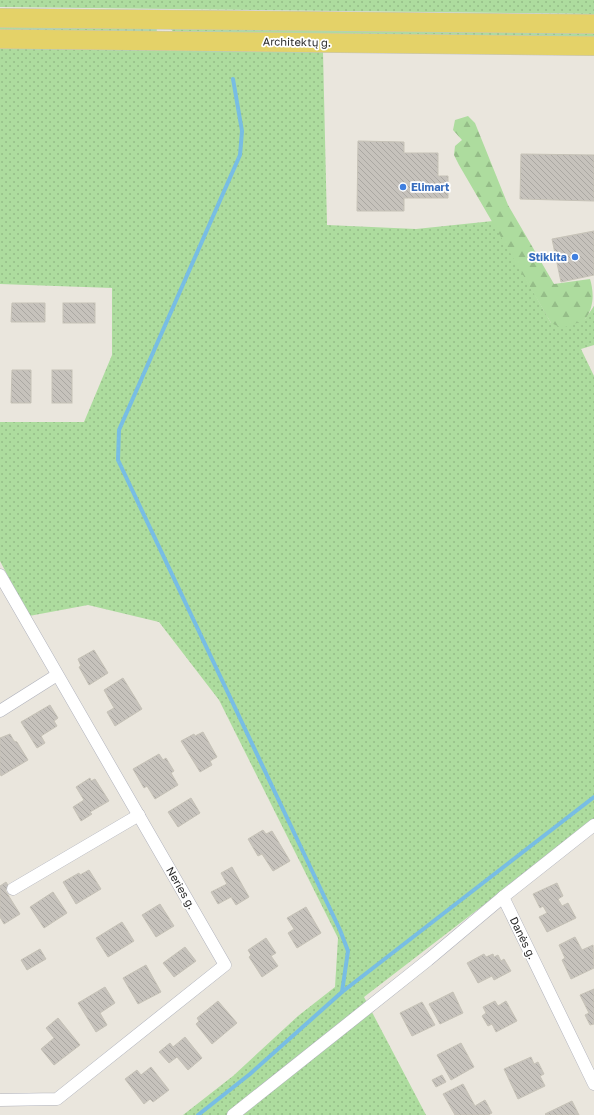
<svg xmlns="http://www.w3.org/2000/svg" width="594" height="1115" font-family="'Golos Text',sans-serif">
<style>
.grass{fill:url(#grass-dots)}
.forest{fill:url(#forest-firs)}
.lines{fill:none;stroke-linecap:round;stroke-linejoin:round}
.stream{stroke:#78bde4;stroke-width:4}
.building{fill:url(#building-back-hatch);stroke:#c6c2b7}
.minor-casing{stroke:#b0b2bc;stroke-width:13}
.primary-casing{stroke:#c3c3c3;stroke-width:20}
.minor{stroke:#fff;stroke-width:12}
.primary{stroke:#e4d268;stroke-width:19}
.shop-dot{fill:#3f7fe0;stroke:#fff;stroke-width:1.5}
.labels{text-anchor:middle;stroke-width:3.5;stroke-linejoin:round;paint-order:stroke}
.street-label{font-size:11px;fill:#2a2a2a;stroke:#fff}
.shop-label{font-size:11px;font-weight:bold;fill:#366cbe;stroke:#fff;text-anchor:start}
</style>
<defs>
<pattern id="grass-dots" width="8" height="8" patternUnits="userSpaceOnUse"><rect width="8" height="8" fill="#addc9e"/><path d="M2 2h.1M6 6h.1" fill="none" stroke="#95bd88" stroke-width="1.8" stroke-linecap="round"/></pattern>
<pattern id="forest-firs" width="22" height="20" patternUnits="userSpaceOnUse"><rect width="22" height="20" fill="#addc9e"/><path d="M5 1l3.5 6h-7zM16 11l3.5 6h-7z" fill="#95bd88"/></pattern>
<pattern id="building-back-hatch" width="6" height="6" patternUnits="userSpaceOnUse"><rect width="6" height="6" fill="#c6c2bc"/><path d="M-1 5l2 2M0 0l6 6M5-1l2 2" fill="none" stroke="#aaa7a2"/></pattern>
</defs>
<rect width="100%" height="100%" fill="#eae6dd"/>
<g class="grass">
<path d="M0,0H594V14L0,7Z"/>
<path d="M0,25L156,28L157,30L156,32L0,30Z"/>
<path d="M171,29L594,33V39L173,32Z"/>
<path d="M0,47L323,52L327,225L416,229L493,221L551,323L585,319L594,306V345L581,349L594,376V820L364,997L426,1115H183L233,1076L298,1016L335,987L338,938L219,700L159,622L88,605L29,616L0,561V422H84L112,355V288L0,284Z"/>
</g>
<path class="forest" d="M468,116L475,123L508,205L554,284L590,279C594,292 594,307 586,318C581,323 569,325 562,328L551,323L459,165L454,155L455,146L462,140L453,130L455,120Z"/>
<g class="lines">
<g class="stream">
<path d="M233,79L242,131L240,155L119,430L118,460L340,930L348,951L342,992"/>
<path d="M198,1115L250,1074L342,992L594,797"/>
</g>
</g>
<g class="building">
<path d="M358,141L404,142V153H438V176H448V198H404V211H357Z"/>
<path d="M521,154L594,155V201L520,199Z"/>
<path d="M594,231V275L561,282L552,239Z"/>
<path d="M12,303H45V322H11Z"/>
<rect x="63" y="303" width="32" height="20"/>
<path d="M12,370H31V403H11Z"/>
<rect x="52" y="370" width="20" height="33"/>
<path d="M94,650L108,673L89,685L79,667L81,666L78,659Z"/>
<path d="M123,678L142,709L115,726L107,712L114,708L104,690Z"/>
<path d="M50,705L58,718L54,721L57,726L41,736L45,743L37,748L21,722Z"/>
<path d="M203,732L217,757L210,761L212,765L200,772L181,741L194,734L195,736Z"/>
<path d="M10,734L14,741L17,742L28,760L1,776L0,773V738Z"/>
<path d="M159,754L163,760L166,758L174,771L171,773L178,785L155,799L147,786L144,788L133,769Z"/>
<path d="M90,778L91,781L95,779L109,801L90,812L92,814L81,821L73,807L84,800L76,787Z"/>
<path d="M191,798L200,813L178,827L168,812Z"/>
<path d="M263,830L266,834L272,831L290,861L273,871L262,854L258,856L248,839Z"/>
<path d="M232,867L249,897L236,905L231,897L218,904L211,892L227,884L221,873Z"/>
<path d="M89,870L101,889L76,904L63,882L79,873L80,875Z"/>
<path d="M6,882L9,887L5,890L20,914L4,924L0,917V886Z"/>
<path d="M557,883L563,896L558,899L562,906L568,903L576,918L547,932L539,917L547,913L543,906L540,908L533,894Z"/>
<path d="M53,892L67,913L44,928L30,907Z"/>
<path d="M160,904L174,926L156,937L142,915Z"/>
<path d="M306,907L321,933L297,948L288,933L294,929L287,918Z"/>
<path d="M122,922L134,941L108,957L96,938Z"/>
<path d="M575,937L582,950L593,945L594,968L571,979L562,960L565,958L559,945Z"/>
<path d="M266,938L276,953L271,956L278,966L262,977L249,957L251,955L248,950Z"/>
<path d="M185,947L196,961L174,977L163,963Z"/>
<path d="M40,949L46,959L27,970L21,960Z"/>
<path d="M484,954L486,957L493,954L494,957L498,955L501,961L504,959L511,971L494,980L492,976L478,983L467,963Z"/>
<path d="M146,965L161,992L138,1004L123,978Z"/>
<path d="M105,987L115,1003L100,1013L107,1025L96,1032L78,1003Z"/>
<path d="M594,989V1024L590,1025L585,1015L589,1013L580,995Z"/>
<path d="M453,992L463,1013L440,1024L429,1004Z"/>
<path d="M218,1001L237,1023L212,1044L196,1024L199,1021L197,1018Z"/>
<path d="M495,1001L498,1006L506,1001L517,1021L496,1032L492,1024L488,1026L482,1016L486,1013L483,1007Z"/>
<path d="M422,1002L435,1025L412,1036L400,1013Z"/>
<path d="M58,1018L80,1045L54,1065L41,1049L54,1038L46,1028Z"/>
<path d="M185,1037L202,1058L188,1070L177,1057L169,1063L159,1052L170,1043L173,1047Z"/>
<path d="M461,1043L474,1067L451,1080L437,1055Z"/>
<path d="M531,1057L534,1064L538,1062L544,1074L540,1076L545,1086L518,1099L504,1069Z"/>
<path d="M151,1067L169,1090L153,1102L150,1099L144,1104L125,1079L137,1070L141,1075Z"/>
<path d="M442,1075L446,1082L436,1087L432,1080Z"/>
<path d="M463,1084L475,1106L485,1100L492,1113L488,1115H455L443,1094Z"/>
<path d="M572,1101L579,1115H546L545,1114Z"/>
</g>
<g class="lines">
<g class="minor-casing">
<g id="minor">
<path d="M0,575L225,965L57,1099L0,1100"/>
<path d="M0,711L57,675"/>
<path d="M594,825L503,897L594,1084"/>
<path d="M13,889L139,815"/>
<path d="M233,1115L428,960L503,897"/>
</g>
</g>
<g class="primary-casing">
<g id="primary">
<path d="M0,18L594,24"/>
<path d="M0,39L594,46"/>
</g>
</g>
<use href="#minor" class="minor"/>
<use href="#primary" class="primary"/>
</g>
<g class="shop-dot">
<circle cx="403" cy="187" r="4"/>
<circle cx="575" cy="257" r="4"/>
</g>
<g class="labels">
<g class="street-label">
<text transform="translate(297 42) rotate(1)" y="4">Architektų g.</text>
<text transform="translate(181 888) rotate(60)" y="4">Neries g.</text>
<text transform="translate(523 938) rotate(64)" y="4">Danės g.</text>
</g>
<g class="shop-label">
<text x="411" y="191">Elimart</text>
<text x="567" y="261" text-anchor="end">Stiklita</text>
</g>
</g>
</svg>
